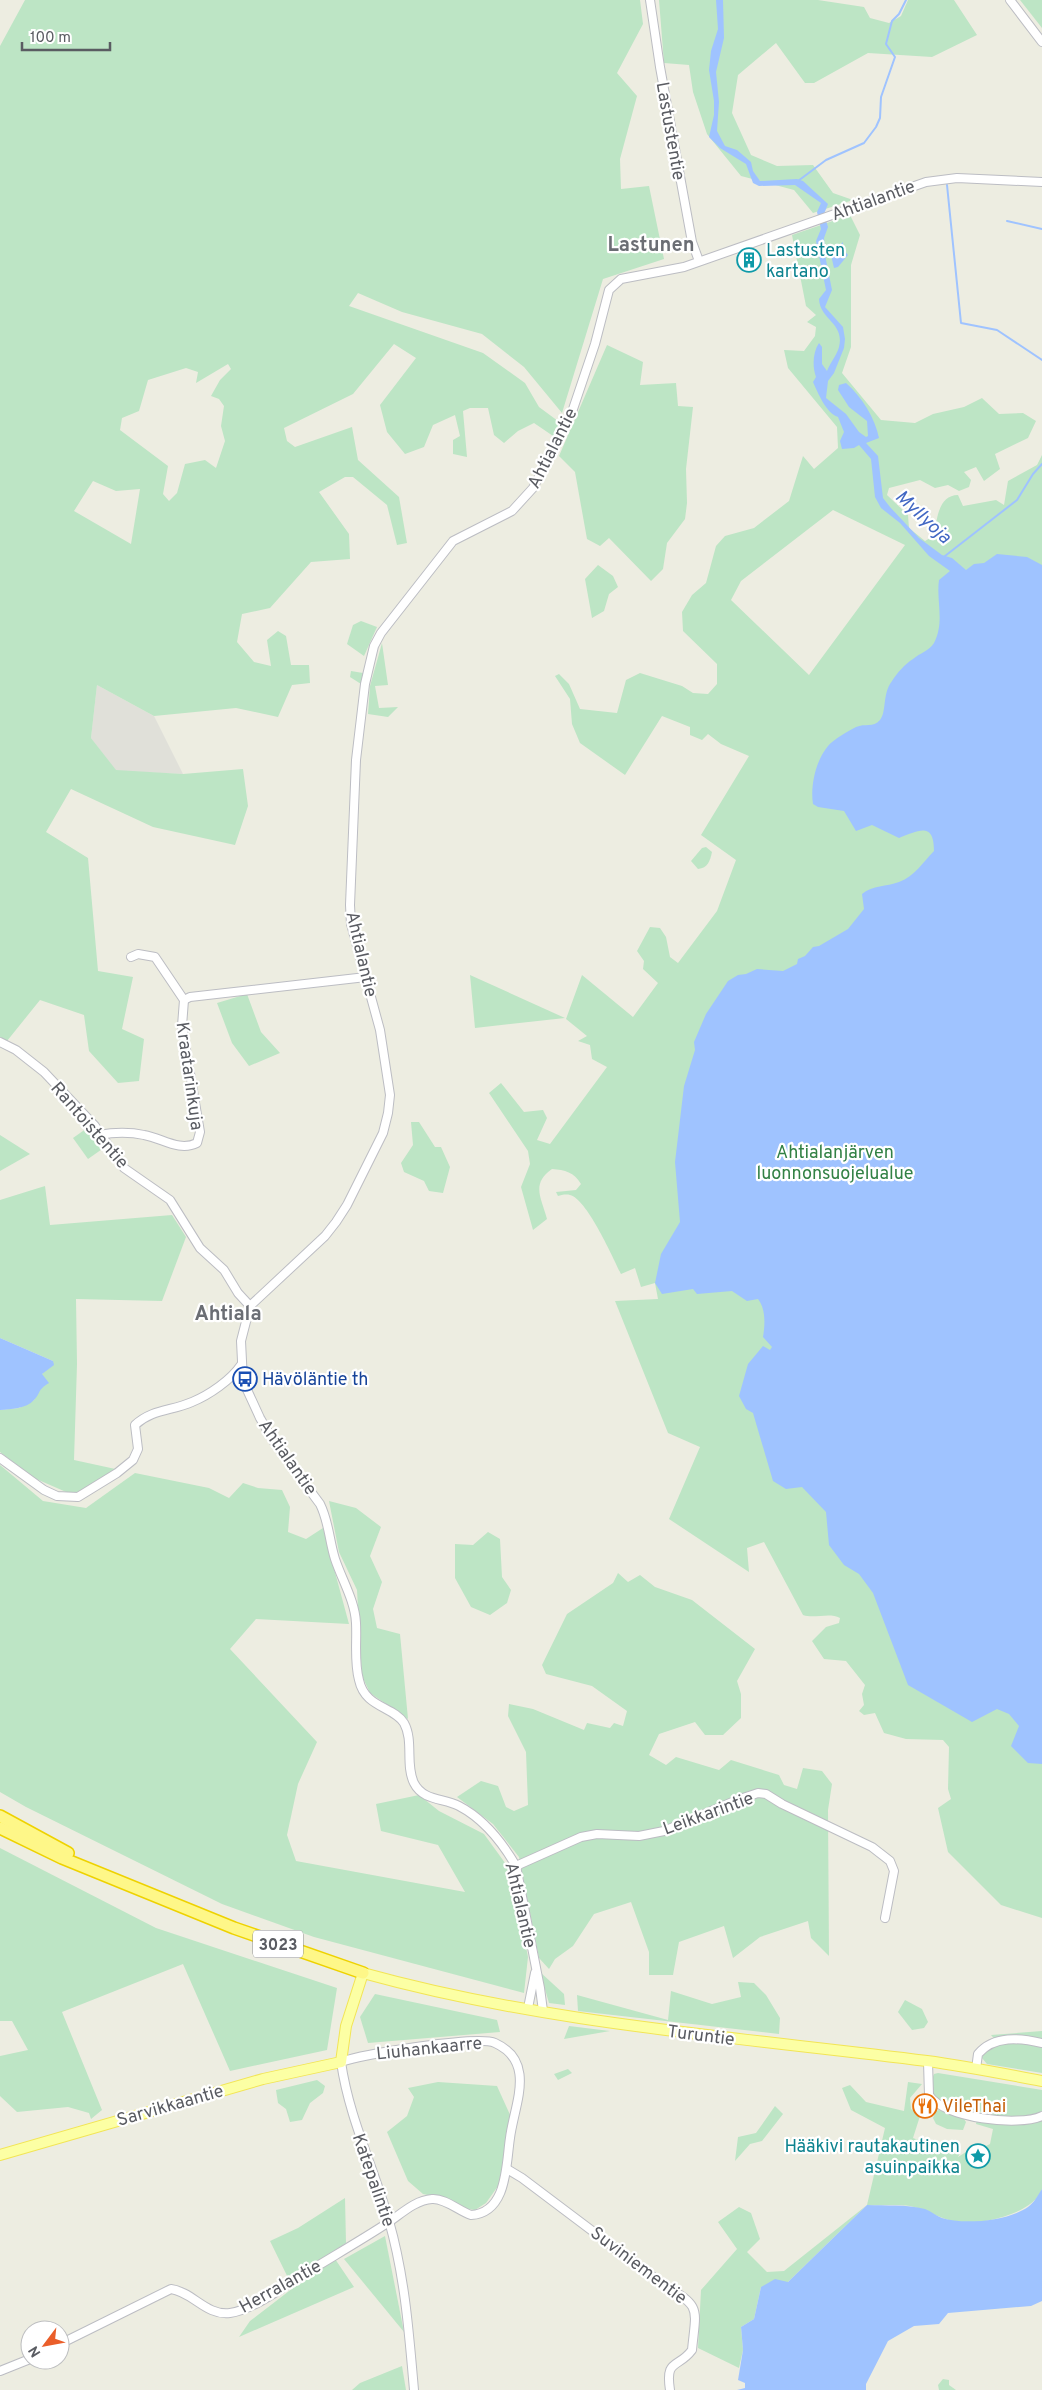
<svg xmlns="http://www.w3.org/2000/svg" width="1042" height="2390" font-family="Overpass,sans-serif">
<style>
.industrial{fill:#e0e0d9}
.green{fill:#bde5c5;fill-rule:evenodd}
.water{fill:#9fc3ff}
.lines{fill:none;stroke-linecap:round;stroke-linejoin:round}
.stream{stroke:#9fc3ff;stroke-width:2}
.minor-casing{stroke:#bcbdc3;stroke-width:10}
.major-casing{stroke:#f2e555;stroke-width:12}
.highway-casing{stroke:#eed200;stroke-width:14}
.minor{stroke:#fff;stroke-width:8}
.major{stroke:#fcffa4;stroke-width:10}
.highway{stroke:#fef788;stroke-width:11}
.labels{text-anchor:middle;stroke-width:4.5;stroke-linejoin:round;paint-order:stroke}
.shield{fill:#fff;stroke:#8c8d91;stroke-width:1}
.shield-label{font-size:16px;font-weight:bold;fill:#5a5c62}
.street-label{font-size:18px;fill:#5a5c62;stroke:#fff}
.culture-label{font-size:18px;fill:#0d838f;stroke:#fff;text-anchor:start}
.park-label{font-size:18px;fill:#328145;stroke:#fff}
.transit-label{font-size:18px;fill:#164399;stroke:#fff;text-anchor:start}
.food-label{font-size:18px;fill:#c56008;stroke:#fff;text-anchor:start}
.water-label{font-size:19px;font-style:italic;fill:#4167c3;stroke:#fff}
.quarter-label{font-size:20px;font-weight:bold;fill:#6b6e74;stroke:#fff}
</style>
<rect width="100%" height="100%" fill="#edede1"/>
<path class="industrial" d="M97,685L154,716L183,774L116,771L91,738Z"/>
<g class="green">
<path d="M25,0H640L643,24L617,73L637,96L620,159L621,189L649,186L664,259L603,279L562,413L524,367L482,334L402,312L358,293L349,306L483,353L525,383L539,407L562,424L556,438L534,423L518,431L504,443L494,435L488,408H470L463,411L467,457L453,454V440L460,436L455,415L433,425L424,447L405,454L387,432L380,405L416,358L394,344L353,394L284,428L287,441L295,447L352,427L358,460L399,497L407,543L397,545L387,505L353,477H345L319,492L349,534L350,559L311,562L270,608L242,614L237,642L254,662L271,666L267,640L278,631L286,636L291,665H309L310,683L292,685L278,717L236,708L154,716L97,685L91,738L116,770L183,774L243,769L248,806L235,845L153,827L71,789L46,832L88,858L98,971L133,977L122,1029L144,1039L139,1081L118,1083L89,1051L84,1015L40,1000L7,1041L0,1037V46ZM228,364L231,369L220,380L211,396L219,399L224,406L221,426L225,441L216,468L205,460L185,464L177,493L169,501L163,494L168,466L120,430L122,418L139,411L148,380L186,368L198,372L196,383ZM93,481L116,491L140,489L131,544L74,511Z"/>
<path d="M659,0H818L864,7L870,18L889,23L901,16L908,0H954L977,35L932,57L868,53L814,83H805L776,43L738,75L732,113L751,155L777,166L813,165L833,193L853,200L813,213L794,190L741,176L707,134L693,92L689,65L664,63Z"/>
<path d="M1020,0H1042V28Z"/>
<path d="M850,215L860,235L851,265V347L842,373L881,420L915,423L933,414L964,407L982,398L999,414L1023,413L1036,421L1028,438L995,454L1000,469L984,481L976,467L964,472L971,480L969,487L959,491L948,485L935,488L920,480L889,488L887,495L908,515L909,528L925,541L935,535C936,519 939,495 958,495L963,506L996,500L1004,505L1008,481L1037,465L1042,455V1918L1001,1905L948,1852L938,1808L951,1799L948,1789L949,1747L943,1740L906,1739L884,1733L875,1713L864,1715L859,1711L864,1705L862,1694L865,1685L846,1661L824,1659L812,1641L826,1627L839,1623L840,1618C829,1612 815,1619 803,1615L764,1542L747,1548L749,1572L669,1519L700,1447L668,1433L615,1301L658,1299L655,1283L641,1287L635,1268L621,1274C613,1258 587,1199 570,1195C566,1194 561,1195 558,1196L556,1192L576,1190L581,1184C574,1172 565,1170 552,1169C531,1184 541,1197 547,1219L533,1230L521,1187L530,1164L528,1151L489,1093L501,1083L524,1112L543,1110L547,1118L537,1140L550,1144L607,1067L592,1059L590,1045L578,1041L587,1036L566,1019L582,975L633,1017L658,983L643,969L644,961L637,951L650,927L660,928L666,937L670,957L678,963L717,911L736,860L701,835L749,756L721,744L708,734L702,740L690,735V727L662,716L625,775L580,743L572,724L570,699L555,676L559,674L569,684L580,709L617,713L626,680L640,673L682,686L693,693L708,694L717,684V664L683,631L682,612L692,595L706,583L716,546L725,536L754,528L789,501L803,456L814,469L838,448L837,427L788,368L784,350L804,351L815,336L816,327L807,322L816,315L806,306L792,235ZM833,510L905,545L809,675L731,600L741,581Z"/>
<path d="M607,345L643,362L640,385L676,383L678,406L693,407L686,469L687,503L685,519L667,543L663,569L651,581L609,538L600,546L587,539L575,472L559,456Z"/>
<path d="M598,565L613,576L618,587L609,594L604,611L592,618L585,579Z"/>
<path d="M361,621L377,627L364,656L347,644L353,625Z"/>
<path d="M382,643L388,685L375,686L379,708L398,707L388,717L368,714L370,686Z"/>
<path d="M351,671L363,673L361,684L350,677Z"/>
<path d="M706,847L712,852C710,861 708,868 698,869L691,861L702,848Z"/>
<path d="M470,975L565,1018L475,1028Z"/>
<path d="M247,994L261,1032L280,1053L249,1066L232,1043L217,1003Z"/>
<path d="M411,1122H419L435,1147H441L450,1167L443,1193L429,1191L424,1181L404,1172L401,1163L413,1145Z"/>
<path d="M90,1126L105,1147L88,1159L73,1138Z"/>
<path d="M0,1135L30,1154L0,1171Z"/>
<path d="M45,1186L50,1225L172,1215L186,1237L162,1301L76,1299L77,1364L74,1460L120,1470L73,1495L34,1478L0,1452V1410L19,1408L34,1400L40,1388L42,1374L53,1361L0,1338V1200Z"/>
<path d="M0,1465L43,1501L86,1508L135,1473L209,1488L229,1498L243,1483L258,1488L282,1490L290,1507L288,1532L306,1539L323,1528L349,1624L256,1619L230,1649L317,1742L298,1784L287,1835L296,1861L465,1892L438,1845L381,1831L376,1804L419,1795L439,1811L484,1834L511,1871L528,1957L524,1993L314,1937L222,1904L26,1807L0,1792Z"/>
<path d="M329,1501L356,1508L381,1527L370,1556L382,1582L373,1609L377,1628L400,1634L408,1719L370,1693L362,1676L357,1590L339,1552Z"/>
<path d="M488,1532L500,1539L502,1577L511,1590L507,1603L490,1615L471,1607L455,1578V1544L473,1545Z"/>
<path d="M618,1573L628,1582L640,1575L655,1587L692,1600L755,1649L737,1681L741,1694V1718L723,1735H705L695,1722L659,1734L649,1755L666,1765L676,1757L719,1770L731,1760L779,1775L784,1785L797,1789L803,1768L822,1771L832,1784L828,1810L829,1956L811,1938L808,1921L760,1937L733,1958L724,1926L679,1942L673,1975H649V1952L631,1902L594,1914L573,1946L555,1959L549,1969L539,1958L519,1857L493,1824L457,1797L481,1781L498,1786L506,1807L514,1811L528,1805L526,1752L508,1716L509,1704L533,1709L584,1730L587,1723L610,1728L614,1723L623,1726L627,1711L592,1686L546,1674L542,1665L567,1614L613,1583Z"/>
<path d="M0,1848L156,1928L337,1988L327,2050L230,2071L183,1964L62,2012L102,2110L91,2119L89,2113L68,2107L17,2112L0,2096V2056L28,2050L12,2021H0Z"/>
<path d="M540,1972L564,1994L565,2005L549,2003Z"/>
<path d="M738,1982L754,1983L766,1995L780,2018L779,2034L578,2011L577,1995L668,2020L671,1991L712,2004L741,1997Z"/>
<path d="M375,1994L497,2020L500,2032L368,2043L360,2017Z"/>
<path d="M905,2000L922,2009L928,2022L924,2028L912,2030L898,2012Z"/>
<path d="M569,2026L610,2031L564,2039Z"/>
<path d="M1042,2031V2073L987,2064L982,2058L983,2054L998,2043L991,2035Z"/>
<path d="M568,2069L572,2073L558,2080L554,2074Z"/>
<path d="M938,2073L1042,2090V2112L1022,2118L999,2116L941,2102L932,2092V2079L934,2074Z"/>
<path d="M317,2080L325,2086L323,2093L310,2103L302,2120L290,2122L286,2109L278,2103L276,2090Z"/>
<path d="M438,2082L497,2086L511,2117L503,2179L486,2203L475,2210L462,2208L442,2198L423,2194L408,2181L387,2132L407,2116L414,2097L408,2088Z"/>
<path d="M908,2082L922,2084L910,2098L911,2109L920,2116L913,2138C931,2146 943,2138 961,2151L958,2157L974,2147L982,2148L990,2144L993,2129L976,2124L977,2119L1024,2125L1042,2120C1042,2133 1042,2180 1042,2189C1034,2213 987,2223 964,2223C945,2222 929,2210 910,2206C896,2204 881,2206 867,2205L788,2282L761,2287L754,2319L741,2327L743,2350L739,2368L698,2348L701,2290L737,2249L718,2222L739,2207L751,2213L760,2239L747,2252L767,2272L784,2271L867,2205L885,2128L851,2110L842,2088L850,2085L866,2102L904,2111Z"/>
<path d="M775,2106L783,2114L762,2141L750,2144L735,2161L738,2137L756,2133Z"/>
<path d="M939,2110L964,2119L966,2122L963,2130L947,2129L936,2124L933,2118L936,2111Z"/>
<path d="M345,2198L346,2243L331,2253L354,2287L239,2337L250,2321L293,2288L270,2241L298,2228Z"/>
<path d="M385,2236L404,2332L344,2259Z"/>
<path d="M402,2366L406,2390H352L360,2383Z"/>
<path d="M943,2379L949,2380V2385L956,2390H939L938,2385Z"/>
</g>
<g class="water">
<path d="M716,0H723L724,38L716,72L719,102L717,131L725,146L737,150L751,162L753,171L760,181L797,179L803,181L828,204L824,214L828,227L824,238L826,260L832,290L825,307L843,327L845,339L844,348L834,373L828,381L826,398L846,414L859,432L866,437L868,436L867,421L849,407L838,390L839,385L846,383C862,397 875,418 879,438L866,443L878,456L883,498L890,507L919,538L942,555L952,558L966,570L974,564L984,563L997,554L1027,557L1042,565V1764L1028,1763L1011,1746L1019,1726L1009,1714L997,1709L972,1722L908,1685L873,1593L859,1574L844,1565L829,1545L826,1512L802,1487L786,1489L773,1481L753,1413L746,1409L739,1396L748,1364L763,1346L770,1350L772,1347L763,1337C765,1325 766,1309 758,1299L747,1301L732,1291L697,1294L693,1289L662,1294L655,1283L661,1254L680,1222L675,1162L684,1086L695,1050L694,1042L706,1014L728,981L738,975L746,974L757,969L783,971L797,964L798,959L805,956L813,947L819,946L848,929L864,909L862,894C873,885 886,887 899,882C915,876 923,862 934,851C934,821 918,831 899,838L872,825L856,831L844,811L818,807L813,804C810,786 816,760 828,746C834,739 848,731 856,727C865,723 873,728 880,720C887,711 882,694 892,681C897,673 905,664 913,659C920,653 929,651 934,643C945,622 936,601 939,580L950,571L929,556L900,523L881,508L875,497L871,459L859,445L854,448L842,449L840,441L844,432L838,417C826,413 818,393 813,382L816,377C812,366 813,352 819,343L822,347V364L827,371C830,363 837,355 839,347C845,323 820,320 819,299L826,290L816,241L821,229L817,212L821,203L795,185L759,186L753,183L746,164L720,148L709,137L714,115V101L709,70L711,51L718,29Z"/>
<path d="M843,242V249L848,255L838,267L834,268L831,255Z"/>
<path d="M0,1338L53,1361L54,1365L42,1374L49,1383C37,1390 41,1393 34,1400C26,1409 11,1409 0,1410Z"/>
<path d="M1042,2189V2301L1031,2306L948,2313L939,2324L914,2326L888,2341L866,2384V2390H737L745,2388V2383L738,2380L743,2350L741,2327L754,2319L761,2287L775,2279L788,2282L867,2205C886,2206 906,2204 925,2209C931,2211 936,2216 942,2218C964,2225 1008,2221 1028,2207C1034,2203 1038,2195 1042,2189Z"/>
</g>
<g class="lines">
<g class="stream">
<path d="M798,181L826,160L864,143L876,127L880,118L881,97L895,57L886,44L892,21L899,14L906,0"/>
<path d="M947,185L961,323L997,330L1042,360"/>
<path d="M1007,221L1042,229"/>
<path d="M945,556L1017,500L1033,474L1042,464"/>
</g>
<g class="minor-casing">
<g id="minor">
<path d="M650,0L660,67L692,242L699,261"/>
<path d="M1010,0L1042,42"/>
<path d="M184,1000L190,997L366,977"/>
<path d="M0,1042L16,1050L44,1072L95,1126L124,1168L170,1200L200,1248L224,1270L238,1293L250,1306"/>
<path d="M101,1135C113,1132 131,1132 144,1135C162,1138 179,1152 197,1143L200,1132L182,1026L184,1000L155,957L138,954L131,957"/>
<path d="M0,1458L44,1490L57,1496L78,1497L117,1473L133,1460L138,1449L135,1425C152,1409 172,1411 192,1402C209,1395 231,1380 241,1365"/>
<path d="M516,1866L581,1837L597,1834L639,1836L664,1831L737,1800L758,1793L766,1794L782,1804L872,1847L890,1861L894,1871L885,1918"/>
<path d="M528,2008L535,1973"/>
<path d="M543,2011L540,1988L516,1866C502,1842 484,1819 459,1806C444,1798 423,1801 414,1783C405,1765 414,1741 404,1723C393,1706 365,1708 359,1680C354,1662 357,1642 356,1623C355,1601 342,1580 335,1559C329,1540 329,1522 320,1504L274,1442L260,1418L243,1381L241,1341L250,1306L325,1236L336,1222L347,1205L383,1133L388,1113L390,1095L380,1030L351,924L350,905L356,760L365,684L374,646L381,633L453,541L512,511L533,488L571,415L595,344L609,290L621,279L684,267L926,182L957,178L1042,182"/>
<path d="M928,2062L929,2095C943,2118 1019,2127 1042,2116"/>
<path d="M976,2069L978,2054C994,2035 1020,2038 1042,2043"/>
<path d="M507,2169L522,2178L664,2285C702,2307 696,2308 692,2350C678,2369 665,2358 670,2390"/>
<path d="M60,2344L171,2289C193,2292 206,2316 230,2313C252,2310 282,2288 301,2276C330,2258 360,2241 389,2222C402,2213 416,2200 432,2199C445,2198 459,2211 471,2215C508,2213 506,2163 510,2138C514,2105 537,2062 495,2043C478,2035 363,2054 341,2062C349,2118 374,2168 389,2221C405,2277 409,2333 414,2390"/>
<path d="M0,2371L30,2359"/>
</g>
</g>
<g class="major-casing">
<path id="major" d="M0,2155L263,2079L341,2062L346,2026L363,1973C547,2024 738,2037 927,2061C965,2066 1004,2074 1042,2081"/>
</g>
<g class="highway-casing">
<g id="highway">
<path d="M0,1816L68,1853"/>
<path d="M0,1828L62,1858L234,1928L363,1973"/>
</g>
</g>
<use href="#minor" class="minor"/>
<use href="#major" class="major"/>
<use href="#highway" class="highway"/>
</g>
<defs>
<g id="building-ring" transform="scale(1.25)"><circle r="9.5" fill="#fff" stroke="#0f9aa8" stroke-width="1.5"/><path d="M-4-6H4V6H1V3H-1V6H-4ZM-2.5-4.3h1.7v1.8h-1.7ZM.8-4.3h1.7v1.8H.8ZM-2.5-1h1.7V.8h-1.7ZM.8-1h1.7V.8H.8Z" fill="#0f9aa8"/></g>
<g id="bus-ring" transform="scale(1.25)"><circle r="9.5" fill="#fff" stroke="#1a4fb4" stroke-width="1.5"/><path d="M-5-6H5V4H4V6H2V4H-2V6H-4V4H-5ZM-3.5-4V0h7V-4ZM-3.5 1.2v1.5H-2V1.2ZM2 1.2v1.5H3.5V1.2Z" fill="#1a4fb4"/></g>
<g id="restaurant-ring" transform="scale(1.25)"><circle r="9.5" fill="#fff" stroke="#e8710a" stroke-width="1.5"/><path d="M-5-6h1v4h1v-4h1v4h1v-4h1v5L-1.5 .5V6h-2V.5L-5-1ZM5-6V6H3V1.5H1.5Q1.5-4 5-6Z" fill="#e8710a"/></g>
<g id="sight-ring" transform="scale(1.25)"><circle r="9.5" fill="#fff" stroke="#0f9aa8" stroke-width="1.5"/><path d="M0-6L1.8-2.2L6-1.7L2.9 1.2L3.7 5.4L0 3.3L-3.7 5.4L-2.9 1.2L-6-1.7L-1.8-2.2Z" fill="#0f9aa8"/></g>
</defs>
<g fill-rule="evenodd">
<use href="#building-ring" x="749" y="260"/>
<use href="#bus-ring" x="245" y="1379"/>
<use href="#restaurant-ring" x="925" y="2106"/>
<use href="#sight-ring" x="978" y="2156"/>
</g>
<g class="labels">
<rect class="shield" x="253" y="1930.5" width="50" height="27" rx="4"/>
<g class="shield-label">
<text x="278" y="1950">3023</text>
</g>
<g class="street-label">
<text transform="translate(671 131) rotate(80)" y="6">Lastustentie</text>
<text transform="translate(873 200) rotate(-20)" y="6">Ahtialantie</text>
<text transform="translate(552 448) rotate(-63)" y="6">Ahtialantie</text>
<text transform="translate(362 954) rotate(77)" y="6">Ahtialantie</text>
<text transform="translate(190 1076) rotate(82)" y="6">Kraatarinkuja</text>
<text transform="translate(90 1125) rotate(49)" y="6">Rantoistentie</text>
<text transform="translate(288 1457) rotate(55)" y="6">Ahtialantie</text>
<text transform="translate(708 1813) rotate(-20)" y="6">Leikkarintie</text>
<text transform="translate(521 1905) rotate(77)" y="6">Ahtialantie</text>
<text transform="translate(701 2035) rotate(7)" y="6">Turuntie</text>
<text transform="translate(429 2048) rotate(-6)" y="6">Liuhankaarre</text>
<text transform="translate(170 2105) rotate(-16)" y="6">Sarvikkaantie</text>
<text transform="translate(374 2180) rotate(71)" y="6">Katepalintie</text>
<text transform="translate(639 2265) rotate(37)" y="6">Suviniementie</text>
<text transform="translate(280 2286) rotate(-29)" y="6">Herralantie</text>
</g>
<g class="culture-label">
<text x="766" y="256">Lastusten<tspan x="766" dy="21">kartano</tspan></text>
<text x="960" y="2152" text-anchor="end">Hääkivi rautakautinen<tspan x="960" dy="21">asuinpaikka</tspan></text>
</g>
<g class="park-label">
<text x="835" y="1158">Ahtialanjärven<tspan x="835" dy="21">luonnonsuojelualue</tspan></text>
</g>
<g class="transit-label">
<text x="262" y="1385">Hävöläntie th</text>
</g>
<g class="food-label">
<text x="942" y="2112">VileThai</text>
</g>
<g class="water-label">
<text transform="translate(924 516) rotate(43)" y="7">Myllyoja</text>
</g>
<g class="quarter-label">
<text x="651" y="251">Lastunen</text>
<text x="228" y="1320">Ahtiala</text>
</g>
</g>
<g transform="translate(45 2345) rotate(238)"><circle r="24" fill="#ffffff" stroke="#bdbec0"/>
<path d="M0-4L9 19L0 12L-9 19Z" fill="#ea5e2a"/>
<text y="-8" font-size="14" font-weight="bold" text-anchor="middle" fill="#5a5c62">N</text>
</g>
<path d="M22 42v8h88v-8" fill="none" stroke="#5a5c62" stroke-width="2.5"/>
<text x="30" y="42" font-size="15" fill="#5a5c62" stroke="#ffffff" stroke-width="4" paint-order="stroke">100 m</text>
</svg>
